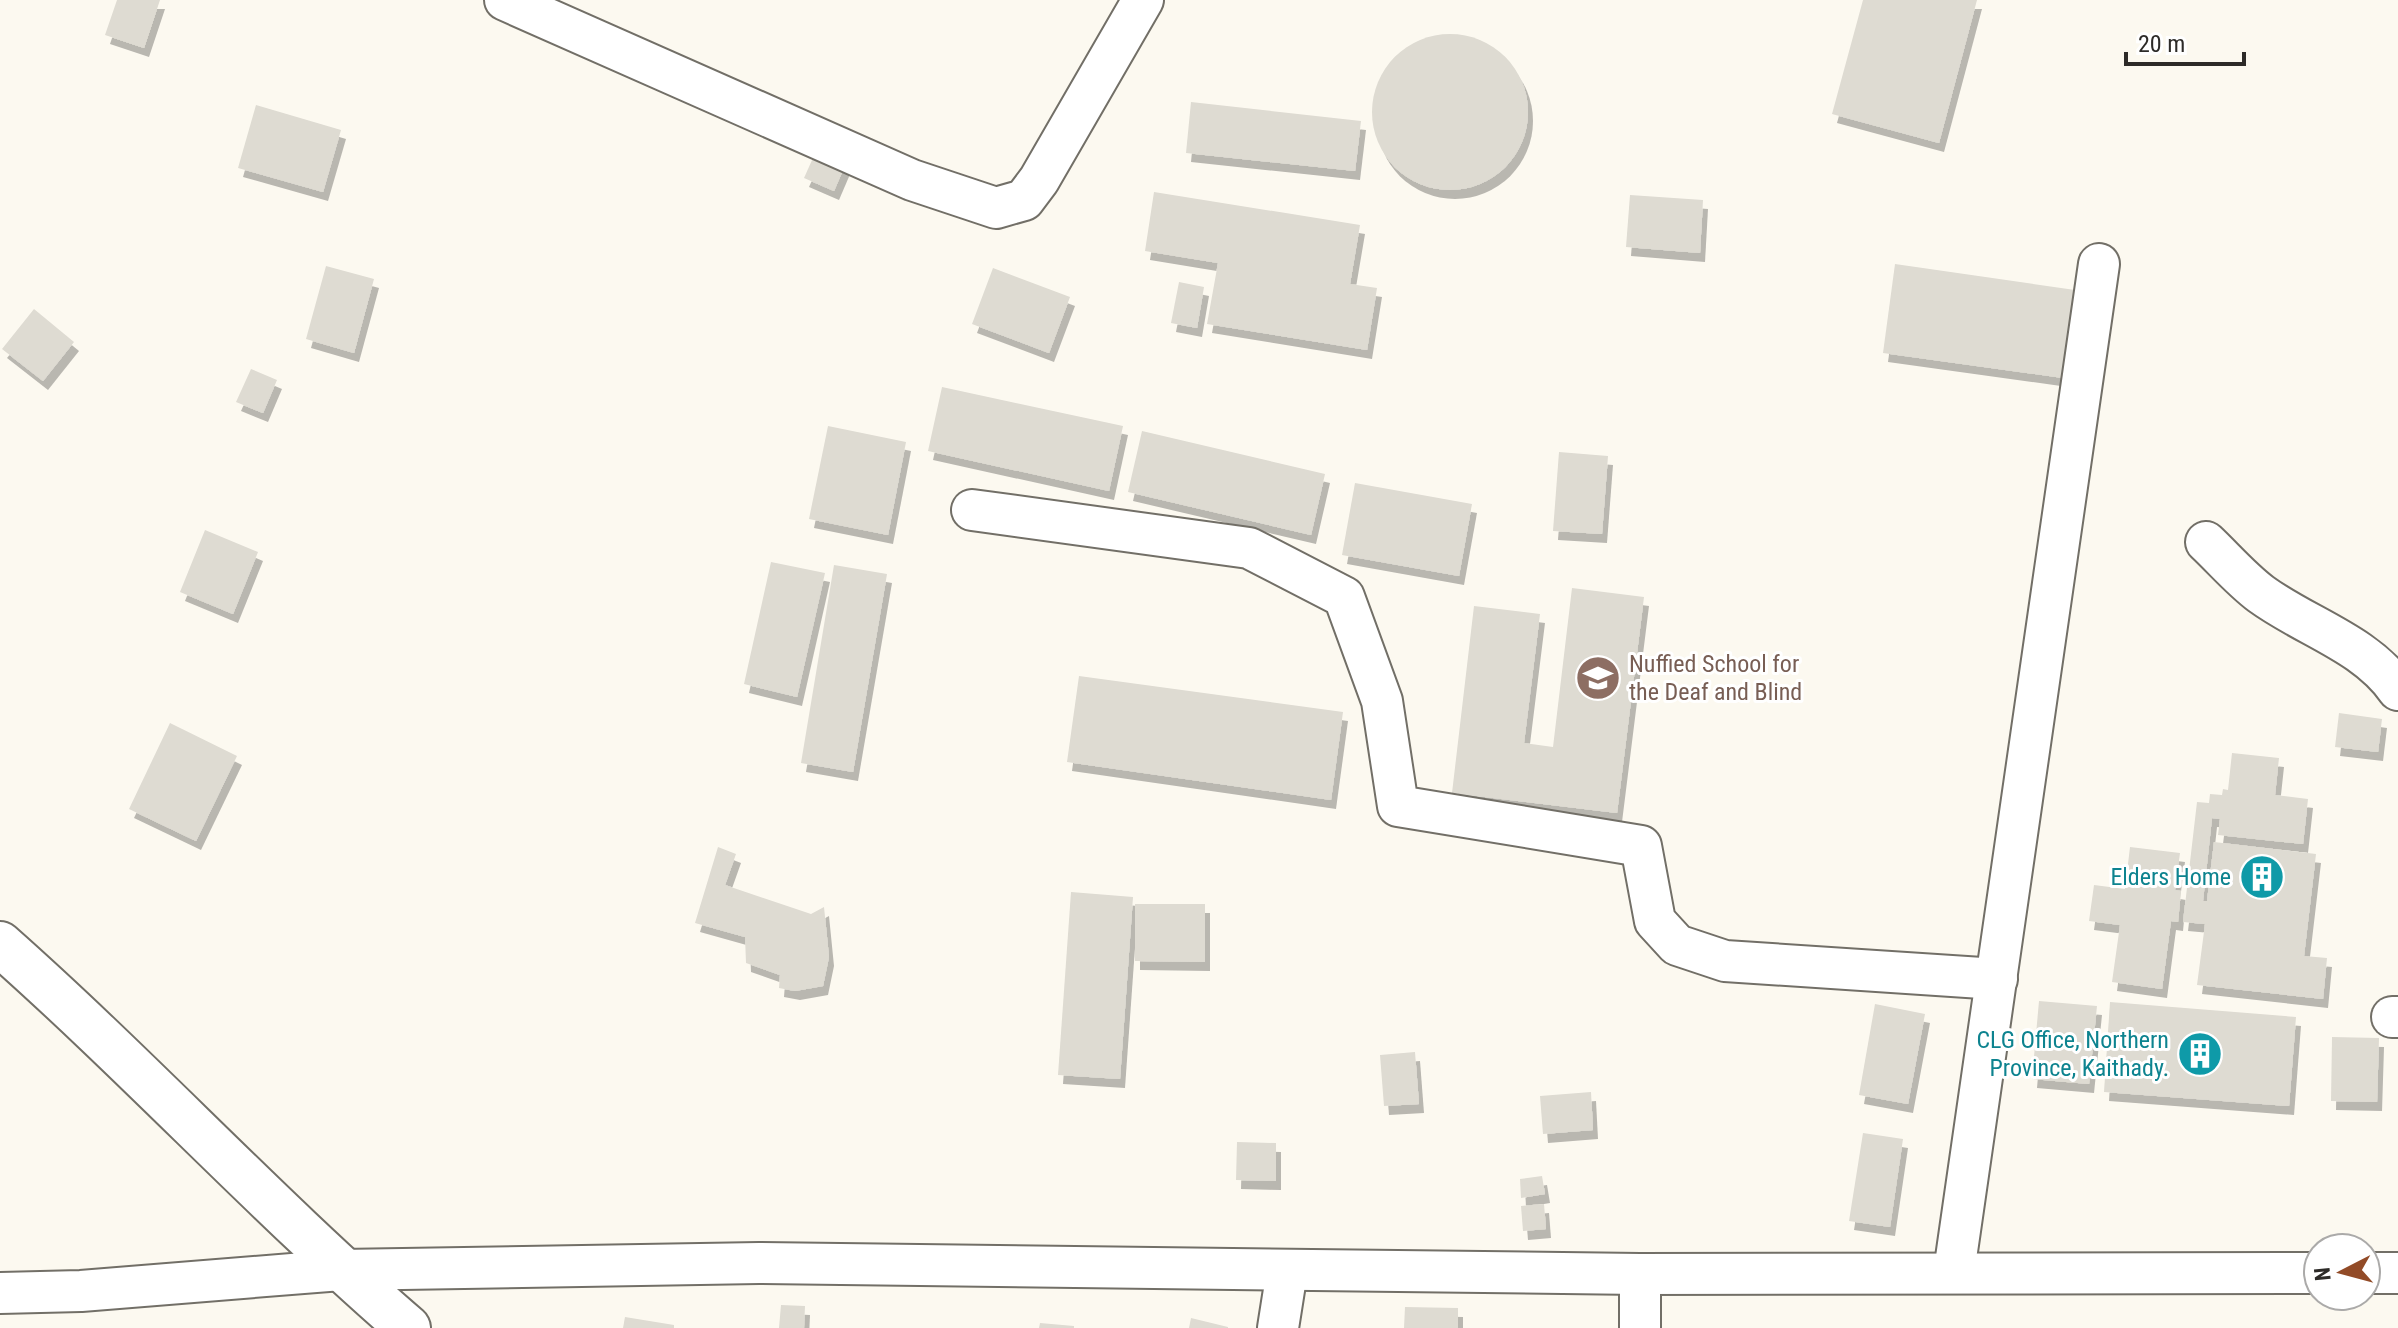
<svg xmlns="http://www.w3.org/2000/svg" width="2398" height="1328" font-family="'Roboto Condensed',sans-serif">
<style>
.building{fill:#dedbd2;filter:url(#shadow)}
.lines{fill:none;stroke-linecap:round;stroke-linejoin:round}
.street-casing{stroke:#726f67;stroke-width:44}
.secondary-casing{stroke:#726f67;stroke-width:48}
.street{stroke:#fff;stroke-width:40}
.secondary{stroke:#fff;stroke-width:44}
.labels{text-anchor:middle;stroke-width:6;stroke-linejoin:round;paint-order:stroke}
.education-label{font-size:24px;fill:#785e54;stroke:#fff;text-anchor:start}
.culture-label{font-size:24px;fill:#0d838f;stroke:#fff;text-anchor:end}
</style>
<defs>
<filter id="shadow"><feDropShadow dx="5" dy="9" stdDeviation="0" flood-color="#0004"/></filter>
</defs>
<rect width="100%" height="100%" fill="#fcf9f0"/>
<g class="building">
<path d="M117,0H160L144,48L105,35Z"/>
<path d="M1863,0H1977L1939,143L1832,114Z"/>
<circle cx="1450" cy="112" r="78"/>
<path d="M1191,102L1361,121L1355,171L1186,153Z"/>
<path d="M256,105L341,130L323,192L238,168Z"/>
<path d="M817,149L846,163L834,191L804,178Z"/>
<path d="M1154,192L1360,225L1350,284L1377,288L1367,350L1207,324L1218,263L1145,251Z"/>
<path d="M1630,195L1703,200L1700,253L1626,247Z"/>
<path d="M1895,264L2075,290L2063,378L1883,353Z"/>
<path d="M326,266L374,279L354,353L306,339Z"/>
<path d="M993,268L1070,297L1049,353L972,324Z"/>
<path d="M1179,282L1204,287L1197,328L1171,323Z"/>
<path d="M34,309L74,342L43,381L2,349Z"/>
<path d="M251,369L277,380L263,413L236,402Z"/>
<path d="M942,387L1123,426L1109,491L928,451Z"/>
<path d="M828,426L906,442L888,535L809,519Z"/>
<path d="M1142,431L1325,474L1311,535L1128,492Z"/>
<path d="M1559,452L1608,456L1602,534L1553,531Z"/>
<path d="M1355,483L1472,504L1459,576L1342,555Z"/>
<path d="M205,530L258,552L233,614L180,592Z"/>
<path d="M771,562L825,573L797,697L744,684Z"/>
<path d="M834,565L887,574L853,772L801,763Z"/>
<path d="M1572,588L1644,597L1617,813L1452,793L1474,606L1540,614L1524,743L1553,747Z"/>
<path d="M1079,676L1343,712L1331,800L1067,762Z"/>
<path d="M2339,713L2382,719L2378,752L2335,747Z"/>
<path d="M170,723L237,756L196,841L129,809Z"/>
<path d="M2232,753L2279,758L2275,795L2308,799L2303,844L2218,835L2220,819L2212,818L2203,901H2207L2214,842L2316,854L2304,956L2327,958L2323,999L2197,985L2205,924L2183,922L2197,802L2209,803L2210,794L2222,795L2223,789L2228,790Z"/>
<path d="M718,847L736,854L725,885L811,914L824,907L829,957L823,986L795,991L779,988L780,975L746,963L745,937L695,923Z"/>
<path d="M2130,847L2180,853L2175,890L2181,891L2178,922L2171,921L2162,989L2112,982L2120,925L2089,921L2094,885L2125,889Z"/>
<path d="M1071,892L1133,897L1120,1079L1058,1075Z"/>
<path d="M1135,904H1205V962L1135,961Z"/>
<path d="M2039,1001L2097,1006L2089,1084L2032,1079Z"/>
<path d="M2110,1002L2296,1017L2289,1106L2104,1092Z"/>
<path d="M1875,1004L1925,1014L1908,1104L1859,1095Z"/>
<path d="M2332,1037L2379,1038L2377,1102L2331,1101Z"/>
<path d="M1415,1052L1419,1104L1384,1106L1380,1055Z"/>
<path d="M1591,1092L1593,1130L1543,1134L1540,1096Z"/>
<path d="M1863,1133L1903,1139L1890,1227L1849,1221Z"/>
<path d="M1237,1142L1276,1143V1181L1236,1180Z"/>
<path d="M1542,1176L1545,1194L1521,1198L1520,1179Z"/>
<path d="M1544,1204L1546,1229L1523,1231L1521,1206Z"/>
<path d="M781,1305L805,1306L804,1328H779Z"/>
<path d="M1405,1307L1458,1308V1328H1404Z"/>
<path d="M625,1317L674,1325V1328H623Z"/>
<path d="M1191,1318L1228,1327V1328H1189Z"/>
<path d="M1040,1323L1074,1326V1328H1039Z"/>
</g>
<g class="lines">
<g class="street-casing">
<g id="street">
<path d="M505,0L912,180L996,208L1024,200L1039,180L1143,0"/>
<path d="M972,510L1249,548L1344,597L1382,701L1398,806L1641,846L1655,921L1677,945L1725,961L1997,979"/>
<path d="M2206,542C2224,559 2241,579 2261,594C2306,627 2365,643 2398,690"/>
<path d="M2392,1017H2398"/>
<path d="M1954,1272L2099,264"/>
<path d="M2366,1273H2398"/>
<path d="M0,1293L81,1291L341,1270L759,1263L1640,1274L2318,1273"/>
<path d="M1278,1328L1287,1271"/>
<path d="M1640,1328V1274"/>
</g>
</g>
<g class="secondary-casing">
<path id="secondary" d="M0,944C140,1068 267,1206 408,1328"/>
</g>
<use href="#street" class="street"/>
<use href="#secondary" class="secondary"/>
</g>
<defs>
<g id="school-disc" transform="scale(2.3)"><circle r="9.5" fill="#8d6e63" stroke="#fff"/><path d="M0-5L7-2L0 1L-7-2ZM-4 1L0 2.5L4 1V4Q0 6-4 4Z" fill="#fff"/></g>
<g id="building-disc" transform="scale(2.3)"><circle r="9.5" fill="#0f9aa8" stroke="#fff"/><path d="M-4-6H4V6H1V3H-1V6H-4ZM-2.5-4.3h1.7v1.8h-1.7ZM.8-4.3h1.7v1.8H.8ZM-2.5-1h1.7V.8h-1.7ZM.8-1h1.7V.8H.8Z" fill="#fff"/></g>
</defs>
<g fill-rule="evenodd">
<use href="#school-disc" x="1598" y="678"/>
<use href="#building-disc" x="2262" y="877"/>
<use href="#building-disc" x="2200" y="1054"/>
</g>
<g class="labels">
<g class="education-label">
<text x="1629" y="672">Nuffied School for<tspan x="1629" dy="28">the Deaf and Blind</tspan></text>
</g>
<g class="culture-label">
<text x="2231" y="885">Elders Home</text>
<text x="2169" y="1048">CLG Office, Northern<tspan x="2169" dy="28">Province, Kaithady.</tspan></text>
</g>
</g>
<g transform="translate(2342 1272) rotate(264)"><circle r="38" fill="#ffffff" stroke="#abaaa9" stroke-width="2"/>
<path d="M0-6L14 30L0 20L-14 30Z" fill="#924b27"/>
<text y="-12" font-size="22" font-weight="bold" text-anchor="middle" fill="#2d2b28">N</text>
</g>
<path d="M2126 52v12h118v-12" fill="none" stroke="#2d2b28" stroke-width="4"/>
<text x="2138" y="52" font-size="24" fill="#2d2b28" stroke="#ffffff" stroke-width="6" paint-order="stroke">20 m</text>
</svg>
